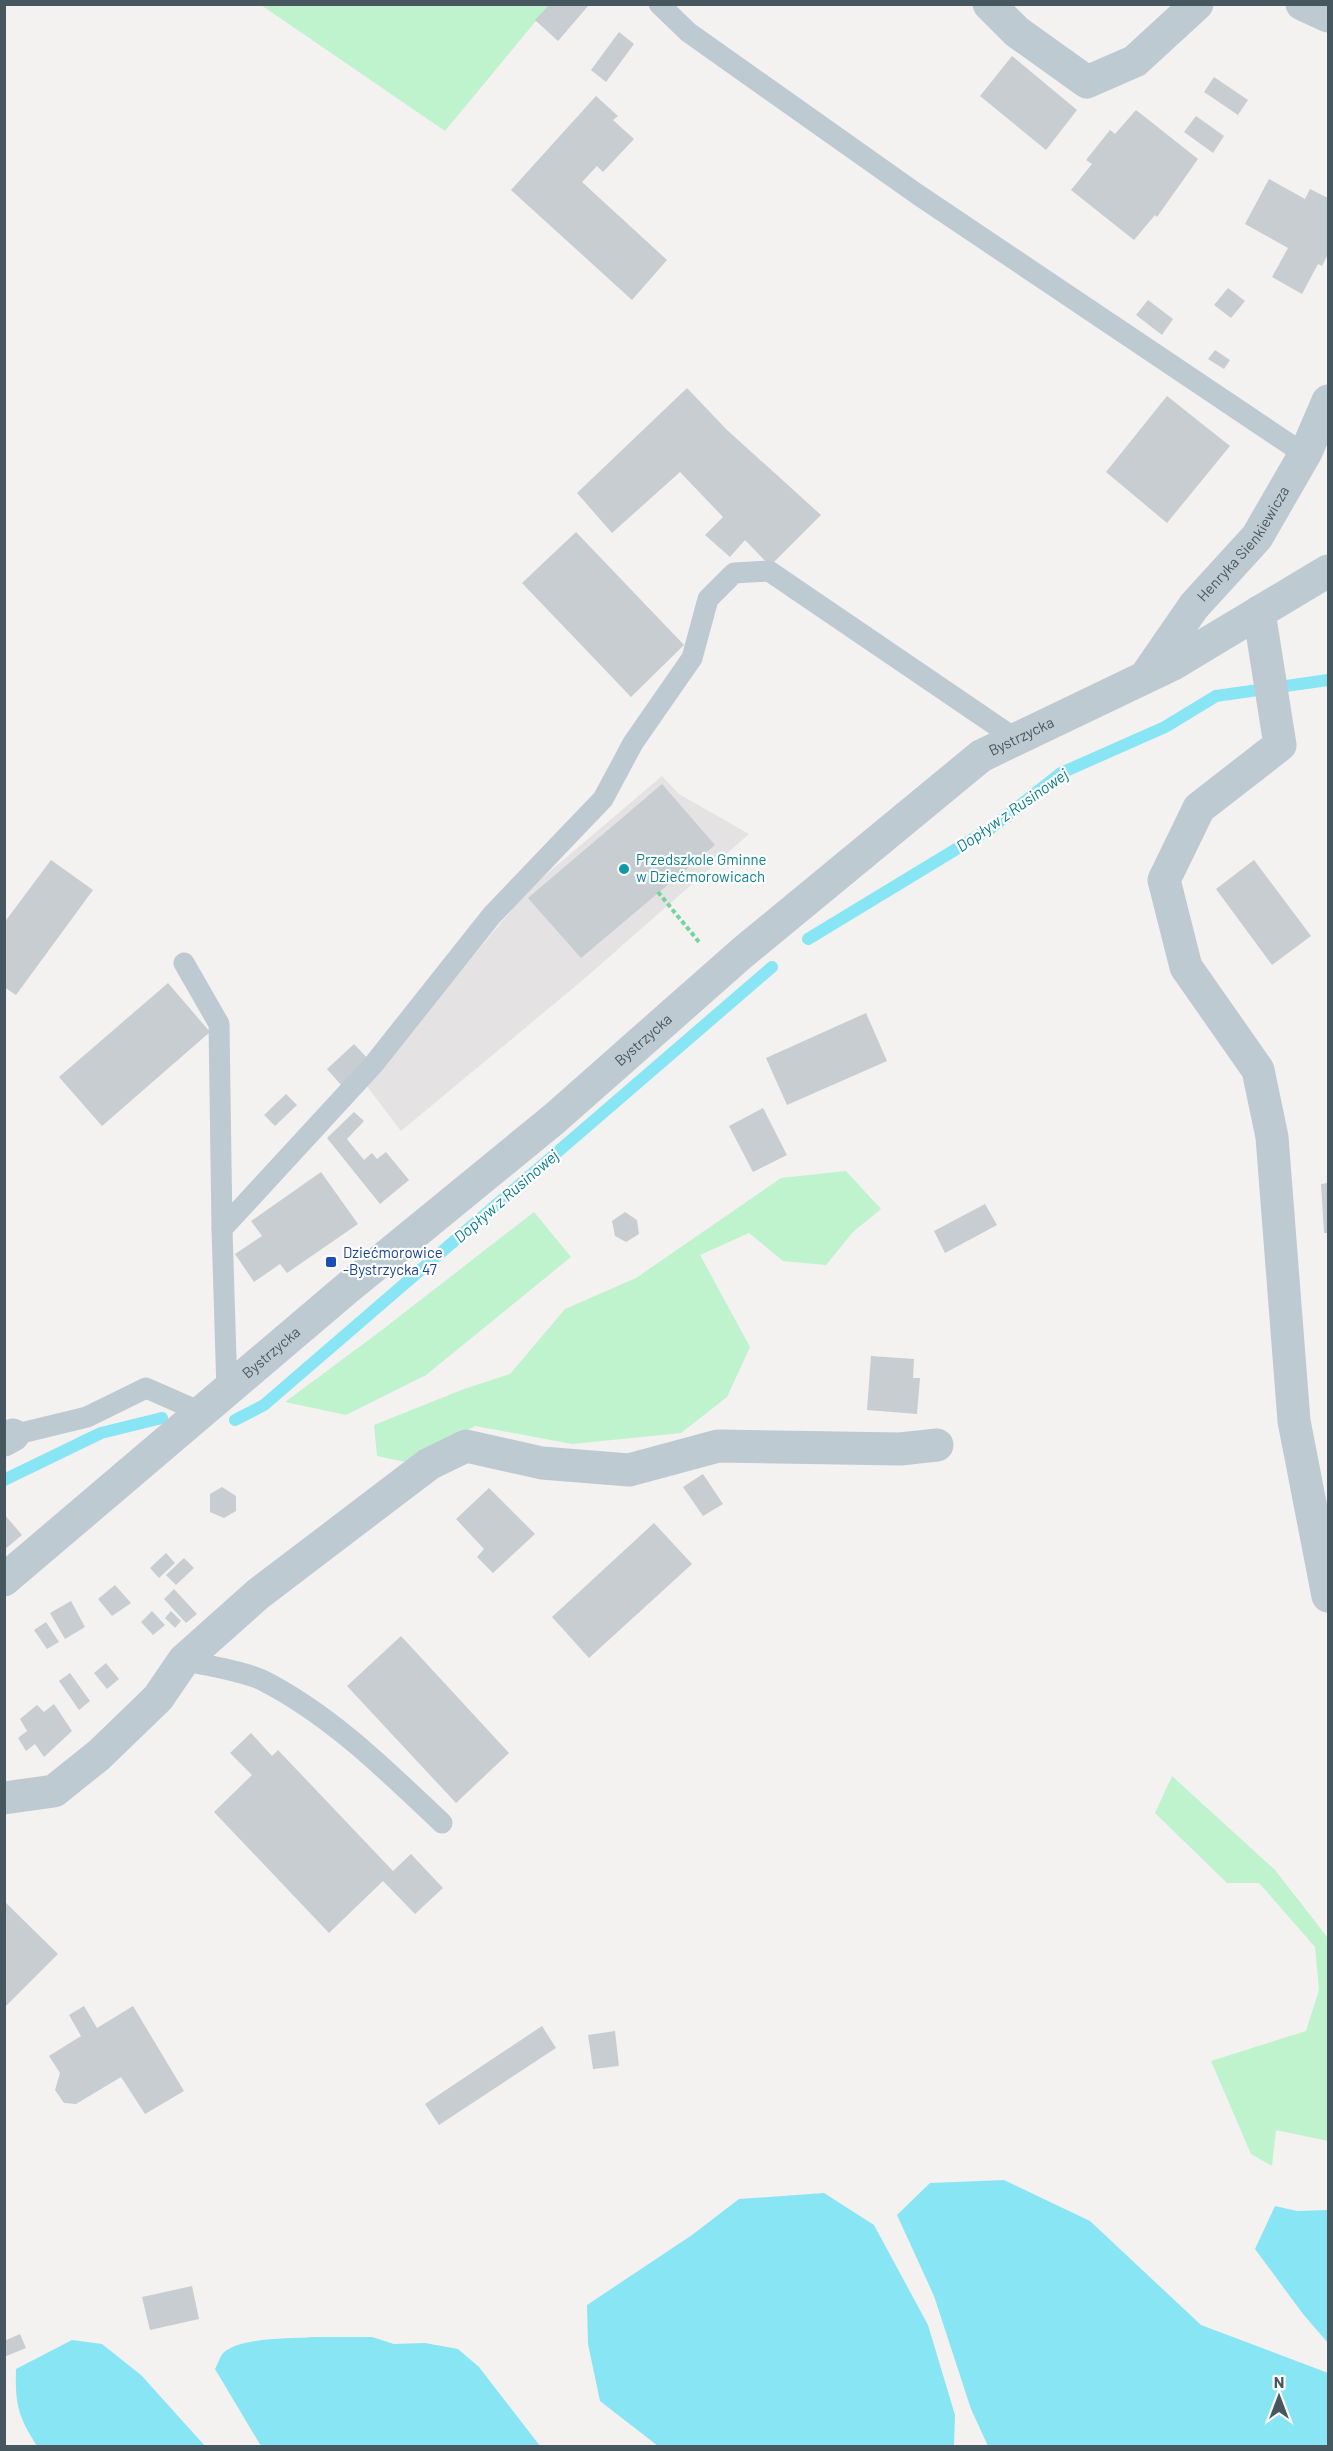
<svg xmlns="http://www.w3.org/2000/svg" width="1333" height="2451" font-family="Barlow,sans-serif">
<style>
.education{fill:#e5e2e3}
.green{fill:#bef3ce}
.water{fill:#88e5f3}
.lines{fill:none;stroke-linecap:round;stroke-linejoin:round}
.stream{stroke:#88e5f3;stroke-width:12}
.building{fill:#c8cdd1}
.path{stroke:#73d49c;stroke-width:4;stroke-dasharray:4.5 3;stroke-linecap:butt}
.service{stroke:#becad1;stroke-width:21}
.minor{stroke:#becad1;stroke-width:33}
.tertiary{stroke:#becad1;stroke-width:33}
.culture-dot{fill:#0f9aa8;stroke:#fff;stroke-width:2}
.transit-dot{fill:#1a4fb4;stroke:#fff;stroke-width:2}
.labels{text-anchor:middle;stroke-width:4.5;stroke-linejoin:round;paint-order:stroke}
.street-label{font-size:15px;fill:#475760;stroke:#fff}
.culture-label{font-size:15px;fill:#0d838f;stroke:#fff;text-anchor:start}
.transit-label{font-size:15px;fill:#164399;stroke:#fff;text-anchor:start}
.water-label{font-size:16px;font-style:italic;fill:#067d8f;stroke:#fff}
</style>
<rect width="100%" height="100%" fill="#f4f1f1"/>
<path class="education" d="M662,776L679,794L749,834L584,979L401,1131L366,1085L529,889Z"/>
<g class="green">
<path d="M261,5H549L445,131Z"/>
<path d="M846,1171L881,1209L853,1232L826,1265L783,1261L749,1233L700,1255L750,1347L727,1397L681,1433L572,1444L475,1426L410,1463L377,1456L374,1425L464,1389L510,1374L565,1309L636,1278L781,1178Z"/>
<path d="M534,1212L571,1257L426,1375L346,1415L285,1402L378,1333Z"/>
<path d="M1172,1776L1275,1870L1328,1938V2141L1276,2130L1272,2166L1251,2154L1211,2061L1306,2031L1319,1990L1315,1947L1259,1883H1227L1155,1813Z"/>
</g>
<g class="water">
<path d="M1004,2180L1090,2221L1201,2325L1328,2373V2446H988L971,2409L934,2296L897,2215L930,2183Z"/>
<path d="M824,2193L874,2225L928,2325L955,2415L954,2446H658L600,2401L588,2344L587,2305L692,2235L739,2199Z"/>
<path d="M1275,2206L1297,2211L1328,2210V2343L1303,2314L1255,2249Z"/>
<path d="M313,2337H372L394,2344L425,2343L458,2349L479,2367L540,2446H261L215,2369C218,2364 220,2356 224,2352C242,2337 290,2339 313,2337Z"/>
<path d="M72,2340L102,2344L141,2375L205,2446H37C18,2417 15,2404 16,2369Z"/>
</g>
<g class="lines">
<g class="stream">
<path d="M808,939L991,828L1061,773L1165,727L1216,696L1328,680"/>
<path d="M235,1420L264,1405L772,967"/>
<path d="M4,1480L101,1433L162,1418"/>
</g>
</g>
<g class="building">
<path d="M549,5H589L558,41L535,20Z"/>
<path d="M619,32L634,44L606,82L591,70Z"/>
<path d="M1012,56L1077,110L1046,150L980,96Z"/>
<path d="M1214,77L1248,100L1238,115L1204,92Z"/>
<path d="M596,96L618,116L613,120L634,139L603,172L597,166L582,182L667,260L632,300L511,190Z"/>
<path d="M1136,110L1198,159L1157,217L1155,215L1134,240L1071,190L1092,164L1086,160L1110,130L1115,134Z"/>
<path d="M1196,116L1224,136L1213,153L1184,132Z"/>
<path d="M1269,179L1305,199L1310,189L1328,198V254L1322,266L1318,264L1302,294L1272,277L1288,248L1245,224Z"/>
<path d="M1228,288L1245,301L1231,318L1214,305Z"/>
<path d="M1148,300L1173,319L1162,335L1136,315Z"/>
<path d="M1215,350L1230,360L1224,369L1208,359Z"/>
<path d="M687,388L726,429L821,515L770,566L745,540L730,557L705,535L723,517L680,472L612,533L577,493Z"/>
<path d="M1167,396L1230,446L1167,523L1106,472Z"/>
<path d="M576,532L684,645L631,697L522,583Z"/>
<path d="M662,784L715,845L581,958L528,898Z"/>
<path d="M51,860L93,890L16,995L4,987V923Z"/>
<path d="M1254,860L1311,936L1272,965L1216,889Z"/>
<path d="M168,983L210,1032L102,1126L59,1077Z"/>
<path d="M866,1013L887,1061L787,1105L766,1058Z"/>
<path d="M354,1044L369,1060L342,1086L327,1069Z"/>
<path d="M286,1094L297,1105L275,1126L264,1115Z"/>
<path d="M763,1108L787,1155L753,1172L729,1126Z"/>
<path d="M354,1112L364,1121L347,1139L350,1143L364,1160L372,1153L377,1159L386,1152L409,1180L380,1204L327,1138Z"/>
<path d="M321,1172L358,1224L287,1273L280,1264L254,1282L235,1254L262,1236L251,1221Z"/>
<path d="M1328,1183V1233H1324L1321,1184Z"/>
<path d="M985,1204L997,1225L945,1253L934,1231Z"/>
<path d="M625,1212L637,1220L639,1234L626,1242L615,1236L612,1221Z"/>
<path d="M871,1356L914,1359L913,1378H920L917,1414L867,1410Z"/>
<path d="M703,1474L723,1504L703,1516L683,1487Z"/>
<path d="M222,1487L236,1496V1511L224,1518L210,1512V1494Z"/>
<path d="M489,1488L535,1534L493,1573L477,1557L484,1549L456,1519Z"/>
<path d="M4,1514L22,1535L4,1550Z"/>
<path d="M654,1523L692,1564L589,1658L552,1617Z"/>
<path d="M166,1553L175,1563L159,1578L150,1568Z"/>
<path d="M184,1558L194,1568L176,1585L166,1575Z"/>
<path d="M115,1585L131,1603L112,1616L98,1599Z"/>
<path d="M174,1589L197,1614L186,1623L164,1599Z"/>
<path d="M71,1601L85,1627L65,1639L50,1613Z"/>
<path d="M152,1611L165,1625L153,1635L141,1622Z"/>
<path d="M171,1611L181,1621L175,1628L165,1618Z"/>
<path d="M46,1622L59,1642L47,1649L34,1630Z"/>
<path d="M401,1636L509,1753L456,1803L347,1686Z"/>
<path d="M106,1663L119,1679L107,1689L94,1673Z"/>
<path d="M70,1673L90,1701L79,1710L59,1681Z"/>
<path d="M54,1704L72,1731L44,1757L35,1744L26,1751L18,1738L27,1731L20,1719L37,1705L44,1712Z"/>
<path d="M251,1733L272,1756L278,1750L393,1871L411,1854L443,1888L415,1914L383,1881L329,1933L214,1812L252,1775L230,1753Z"/>
<path d="M4,1901L58,1954L4,2008Z"/>
<path d="M84,2006L97,2028L133,2006L184,2091L145,2114L121,2077L76,2104L64,2103L55,2090L60,2073L49,2056L81,2036L69,2015Z"/>
<path d="M542,2026L556,2048L439,2125L425,2104Z"/>
<path d="M615,2031L619,2066L593,2069L588,2035Z"/>
<path d="M192,2286L199,2319L150,2330L142,2297Z"/>
<path d="M20,2334L26,2348L4,2357V2341Z"/>
</g>
<g class="lines">
<path class="path" d="M658,892L699,942"/>
<g class="service">
<path d="M659,4L688,32L917,194L1304,454"/>
<path d="M184,963L219,1024L222,1229"/>
<path d="M227,1391L222,1229L373,1065L492,915L603,799L633,743L692,658L708,599L734,573L769,571L1016,739"/>
<path d="M4,1436L13,1435L87,1417L146,1388L203,1413"/>
<path d="M184,1660C207,1666 244,1671 264,1681C332,1716 387,1771 442,1823"/>
</g>
<g class="minor">
<path d="M989,4L1017,32L1087,82L1135,61L1197,4"/>
<path d="M1302,4L1328,16"/>
<path d="M1259,612L1280,745L1199,808L1164,880L1186,967L1258,1070L1272,1137L1294,1421L1328,1596"/>
<path id="s1" d="M1145,677L1194,606L1257,537L1306,452L1328,401"/>
<path d="M4,1440L13,1435"/>
<path d="M4,1798L54,1791L99,1755L158,1698L184,1660L258,1594L429,1464L466,1446L542,1463L629,1470L718,1446L900,1449L937,1445"/>
</g>
<path class="tertiary" id="s2" d="M4,1580L345,1290L554,1119L742,953L981,756L1173,664L1328,571"/>
</g>
<circle class="culture-dot" cx="624" cy="869" r="6"/>
<rect class="transit-dot" x="325" y="1256" width="12" height="12" rx="3"/>
<g class="labels">
<g class="street-label">
<text dy="5" stroke="none"><textPath href="#s1" startOffset="166">Henryka Sienkiewicza</textPath></text>
<text dy="5" stroke="none"><textPath href="#s2" startOffset="1323">Bystrzycka</textPath></text>
<text dy="5" stroke="none"><textPath href="#s2" startOffset="837">Bystrzycka</textPath></text>
<text dy="5" stroke="none"><textPath href="#s2" startOffset="351">Bystrzycka</textPath></text>
</g>
<g class="culture-label">
<text x="636" y="865">Przedszkole Gminne<tspan x="636" dy="17">w Dziećmorowicach</tspan></text>
</g>
<g class="transit-label">
<text x="343" y="1258">Dziećmorowice<tspan x="343" dy="17">-Bystrzycka 47</tspan></text>
</g>
<g class="water-label">
<text transform="translate(1012 810) rotate(-35)" y="6">Dopływ z Rusinowej</text>
<text transform="translate(506 1196) rotate(-41)" y="6">Dopływ z Rusinowej</text>
</g>
</g>
<rect width="1333" height="2451" fill="none" stroke="#475760" stroke-width="12"/>
<g transform="translate(1279 2397)" stroke="#ffffff" stroke-width="4.5" paint-order="stroke">
<path d="M0-4.5L10 22L0 15L-10 22Z" fill="#475760"/>
<text y="-9" font-size="16" font-weight="bold" text-anchor="middle" fill="#475760">N</text>
</g>
</svg>
